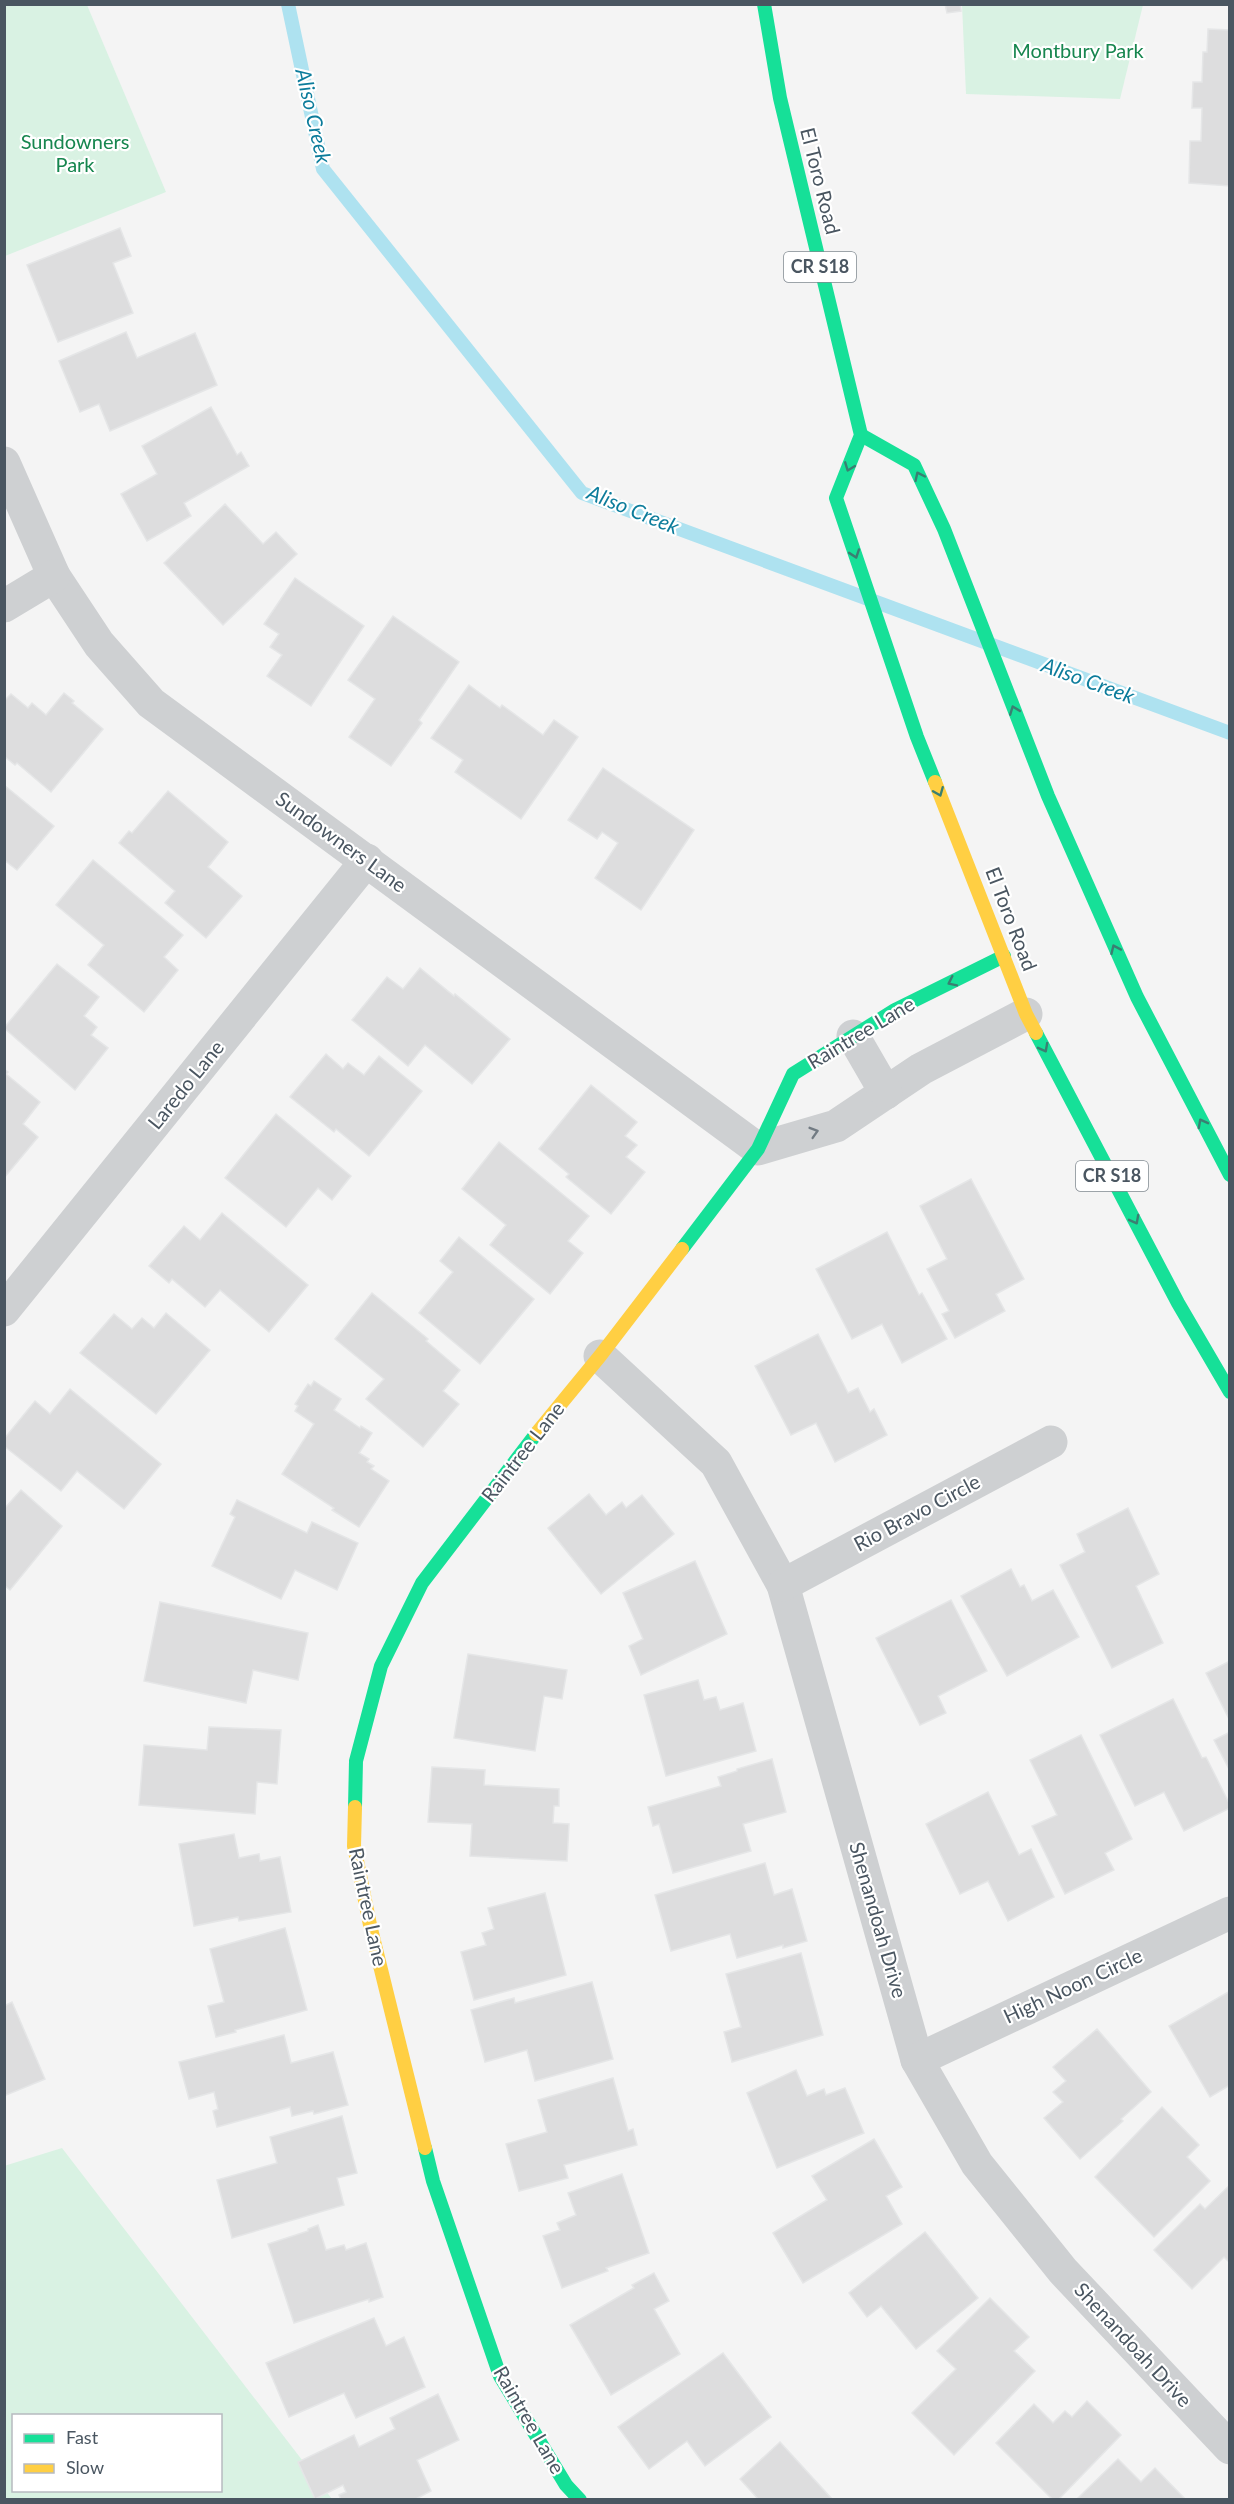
<svg xmlns="http://www.w3.org/2000/svg" width="1234" height="2504" font-family="Lato,sans-serif">
<style>
.green{fill:#d9f2e3;fill-rule:evenodd}
.lines{fill:none;stroke-linecap:round;stroke-linejoin:round}
.stream{stroke:#aee2f0;stroke-width:14}
.building{fill:#ddddde;stroke:#e5e6e7;stroke-width:1.5}
.street{stroke:#ced0d2;stroke-width:33}
.fast{stroke:#16e098;stroke-width:14}
.slow{stroke:#ffcf43;stroke-width:14}
.oneway{stroke:#3a7f72}
.oneway2{stroke:#727b83}
.labels{text-anchor:middle;stroke-width:4.5;stroke-linejoin:round;paint-order:stroke}
.shield{fill:#fff;stroke:#808990;stroke-width:1.5}
.shield-label{font-size:18px;font-weight:bold;fill:#4a5661}
.park-label{font-size:20px;fill:#17864f;stroke:#fff}
.street-label{font-size:20px;fill:#4a5661;stroke:#fff}
.water-label{font-size:21px;font-style:italic;fill:#0c7c9b;stroke:#fff}
</style>
<rect width="100%" height="100%" fill="#f4f4f4"/>
<g class="green">
<path d="M5,4L87,5L166,192L5,256Z"/>
<path d="M962,5H1143L1120,99L966,94Z"/>
<path d="M62,2148L332,2499H5L4,2166ZM14,2416H220V2490H14Z"/>
</g>
<g class="lines">
<path class="stream" d="M288,4L323,169L582,493L1230,733"/>
</g>
<g class="building">
<path d="M945,4H960L961,11L947,13Z"/>
<path d="M1208,29L1230,30V186L1189,183L1190,141H1201L1202,108H1192L1193,82H1202L1203,52H1207Z"/>
<path d="M120,228L131,256L113,263L133,313L58,342L27,265Z"/>
<path d="M126,332L137,358L195,333L217,385L110,431L99,404L80,412L59,361Z"/>
<path d="M211,407L237,455L241,452L249,466L184,503L191,516L147,541L121,494L157,474L142,446Z"/>
<path d="M225,504L263,544L276,532L297,554L223,625L164,563Z"/>
<path d="M295,578L364,626L311,706L267,676L282,655L270,647L279,634L264,624Z"/>
<path d="M393,616L459,662L419,720L422,723L391,766L349,737L375,699L348,680Z"/>
<path d="M469,685L500,708L502,705L543,735L554,720L578,737L521,819L455,772L463,760L431,738Z"/>
<path d="M64,693L74,701L72,703L103,729L51,792L17,763L15,765L4,756V701L11,694L28,708L32,703L46,715Z"/>
<path d="M603,768L694,830L641,910L595,878L618,843L602,832L597,839L568,820Z"/>
<path d="M4,785L54,826L17,870L4,860Z"/>
<path d="M168,791L228,842L208,867L242,896L206,938L165,903L175,891L119,843L129,831L132,833Z"/>
<path d="M93,860L183,935L164,957L178,970L144,1012L88,965L104,945L56,905Z"/>
<path d="M57,964L99,997L84,1016L97,1027L91,1035L108,1048L75,1090L4,1028Z"/>
<path d="M420,968L454,996L455,994L510,1039L472,1084L425,1045L408,1066L352,1020L387,977L403,989Z"/>
<path d="M326,1054L343,1069L348,1063L364,1075L379,1056L422,1091L369,1156L336,1129L334,1132L290,1097Z"/>
<path d="M4,1069L8,1072L6,1074L40,1102L23,1124L38,1137L4,1178Z"/>
<path d="M591,1085L637,1122L625,1136L637,1145L626,1157L645,1172L611,1214L566,1177L569,1174L539,1149Z"/>
<path d="M276,1114L351,1176L332,1200L318,1188L286,1227L225,1178Z"/>
<path d="M499,1142L589,1216L568,1241L583,1253L550,1294L490,1245L506,1225L462,1189Z"/>
<path d="M971,1179L1024,1279L996,1294L1005,1311L955,1338L942,1314L949,1311L927,1269L947,1259L920,1206Z"/>
<path d="M222,1213L308,1285L269,1332L220,1290L205,1307L172,1279L169,1283L149,1266L184,1226L200,1240Z"/>
<path d="M887,1232L919,1295L922,1293L947,1339L902,1363L882,1324L852,1339L816,1269Z"/>
<path d="M459,1237L534,1299L480,1364L419,1313L453,1272L440,1261Z"/>
<path d="M372,1293L428,1339L426,1341L460,1370L443,1391L459,1404L423,1447L366,1399L384,1379L335,1339Z"/>
<path d="M166,1313L210,1350L156,1414L80,1353L114,1314L132,1329L142,1318L154,1328Z"/>
<path d="M818,1334L848,1393L858,1388L870,1412L874,1409L887,1435L835,1462L816,1423L791,1435L755,1366Z"/>
<path d="M314,1381L341,1399L334,1410L360,1428L361,1426L372,1433L359,1453L369,1459L367,1462L374,1466L371,1469L389,1481L359,1527L332,1510L334,1508L282,1474L314,1424L295,1411L298,1406L295,1404L308,1384L311,1386Z"/>
<path d="M70,1389L161,1464L124,1509L77,1471L61,1491L4,1446V1439L35,1401L50,1414Z"/>
<path d="M21,1490L62,1526L10,1590L4,1585V1509Z"/>
<path d="M589,1494L606,1515L622,1502L626,1508L642,1495L674,1534L601,1594L548,1528Z"/>
<path d="M237,1500L307,1533L312,1522L358,1543L337,1590L295,1570L281,1599L212,1566L235,1517L230,1514Z"/>
<path d="M1128,1508L1159,1574L1136,1586L1163,1643L1112,1668L1060,1565L1085,1552L1077,1534Z"/>
<path d="M695,1561L727,1634L641,1675L629,1646L643,1639L623,1593Z"/>
<path d="M1011,1569L1020,1587L1024,1585L1032,1601L1053,1590L1079,1637L1007,1676L961,1596Z"/>
<path d="M951,1600L987,1671L938,1696L946,1713L920,1725L876,1638Z"/>
<path d="M160,1602L308,1633L298,1680L253,1670L246,1703L144,1681Z"/>
<path d="M468,1654L567,1670L562,1699L544,1696L535,1751L454,1738Z"/>
<path d="M1230,1661V1721L1206,1673Z"/>
<path d="M698,1680L704,1700L716,1697L720,1710L743,1703L756,1751L666,1776L644,1695Z"/>
<path d="M1173,1699L1202,1758L1206,1757L1230,1805V1808L1184,1831L1164,1792L1135,1806L1100,1735Z"/>
<path d="M209,1727L281,1730L277,1784L257,1782L255,1814L139,1805L144,1745L207,1750Z"/>
<path d="M1230,1732V1771L1214,1740Z"/>
<path d="M1081,1735L1132,1839L1105,1853L1114,1870L1065,1894L1032,1826L1057,1815L1030,1760Z"/>
<path d="M772,1759L786,1812L743,1824L751,1851L673,1873L659,1824L653,1826L648,1807L721,1786L718,1777L737,1771V1769Z"/>
<path d="M432,1767L485,1770L484,1785L559,1789V1806H554L553,1823L569,1824L567,1861L470,1856L472,1824L428,1822Z"/>
<path d="M988,1792L1019,1855L1031,1849L1054,1897L1008,1921L988,1881L960,1894L926,1824Z"/>
<path d="M234,1834L239,1858L259,1854L260,1861L280,1857L291,1912L239,1921L238,1917L194,1926L179,1844Z"/>
<path d="M765,1863L774,1895L792,1889L807,1941L783,1948V1945L737,1958L730,1934L671,1951L655,1895Z"/>
<path d="M545,1893L566,1975L474,2000L461,1952L486,1945L482,1933L494,1929L488,1908Z"/>
<path d="M285,1928L307,2010L235,2030L236,2032L216,2037L208,2006L224,2002L210,1949Z"/>
<path d="M801,1953L823,2035L732,2062L724,2032L741,2027L726,1974Z"/>
<path d="M592,1982L613,2059L535,2081L527,2050L485,2062L471,2010L514,1998L515,2003Z"/>
<path d="M1230,1991V2085L1210,2097L1169,2026Z"/>
<path d="M12,2002L45,2079L4,2096V2006Z"/>
<path d="M1097,2029L1151,2092L1121,2119L1123,2121L1080,2159L1044,2118L1063,2102L1053,2092L1066,2081L1053,2067Z"/>
<path d="M284,2035L291,2063L333,2052L348,2105L314,2114L313,2111L292,2116L290,2107L217,2127L213,2111L218,2109L214,2092L189,2099L179,2062Z"/>
<path d="M796,2070L807,2096L824,2089L826,2095L845,2088L864,2133L777,2168L747,2093Z"/>
<path d="M613,2078L628,2131L633,2129L637,2145L564,2165L568,2178L519,2191L506,2144L547,2132L538,2100Z"/>
<path d="M1162,2107L1199,2145L1187,2157L1210,2181L1154,2237L1095,2177Z"/>
<path d="M342,2116L357,2173L337,2178L344,2205L232,2238L217,2180L277,2163L270,2137Z"/>
<path d="M874,2139L902,2187L886,2196L902,2224L803,2283L773,2233L827,2200L812,2176Z"/>
<path d="M622,2174L649,2253L606,2268L608,2271L562,2288L543,2236L560,2230L557,2223L576,2215L568,2193Z"/>
<path d="M1230,2185V2263L1224,2257L1192,2289L1154,2250L1200,2204L1205,2209Z"/>
<path d="M318,2225L326,2250L344,2245L346,2250L366,2243L383,2297L369,2302V2299L294,2323L268,2244L308,2231V2229Z"/>
<path d="M925,2232L978,2298L916,2349L881,2306L867,2317L849,2293Z"/>
<path d="M654,2273L669,2301L654,2309L680,2354L611,2395L570,2325L634,2288L632,2285Z"/>
<path d="M990,2298L1029,2337L1014,2351L1035,2371L954,2455L912,2413L956,2369L937,2351Z"/>
<path d="M374,2318L386,2346L404,2337L425,2387L356,2418L344,2393L289,2417L266,2363Z"/>
<path d="M723,2353L771,2417L705,2466L687,2441L649,2469L618,2427Z"/>
<path d="M438,2394L459,2440L417,2460L431,2491L414,2500H341L339,2495L346,2492L343,2485L315,2499L298,2462L354,2435L359,2447L395,2429L390,2418Z"/>
<path d="M1087,2401L1121,2435L1058,2500H1053L996,2443L1034,2404L1053,2423L1065,2411L1072,2417Z"/>
<path d="M780,2442L833,2500H759L740,2479Z"/>
<path d="M1118,2459L1141,2482L1155,2468L1186,2500H1076Z"/>
</g>
<g class="lines">
<g class="street">
<path d="M4,463L54,576L99,644L151,703L758,1149L836,1126L921,1069L1026,1014"/>
<path d="M4,606L54,576"/>
<path d="M853,1036L886,1093"/>
<path d="M4,1310L367,860"/>
<path d="M600,1356L716,1463L783,1585L917,2060L977,2164L1063,2271L1230,2448"/>
<path d="M783,1585L1051,1442"/>
<path d="M917,2060L1230,1913"/>
</g>
<g class="fast">
<path d="M764,4L780,98L861,435L836,498L917,737L935,782"/>
<path d="M861,435L914,465L944,529L1048,796L1137,997L1230,1175"/>
<path d="M1036,1033L1178,1303L1230,1392"/>
<path d="M682,1249L758,1149L793,1074L895,1010L1004,956"/>
<path d="M355,1807L356,1761L381,1666L422,1583L536,1434"/>
<path d="M425,2148L433,2181L500,2376L566,2485L580,2500"/>
</g>
<g class="slow">
<path d="M935,782L1026,1014L1036,1033"/>
<path d="M536,1434L600,1356L682,1249"/>
<path d="M355,1807L354,1846L370,1925L425,2148"/>
</g>
</g>
<defs><path id="oneway-chevron" d="M-2-3.5L2.5 0L-2 3.5" fill="none" stroke-width="1.6" stroke-linecap="round" stroke-linejoin="round" transform="scale(1.5)"/></defs>
<g class="oneway">
<use href="#oneway-chevron" transform="translate(849 467) rotate(111)"/>
<use href="#oneway-chevron" transform="translate(919 476) rotate(-115)"/>
<use href="#oneway-chevron" transform="translate(855 554) rotate(71)"/>
<use href="#oneway-chevron" transform="translate(1014 710) rotate(-111)"/>
<use href="#oneway-chevron" transform="translate(939 792) rotate(68)"/>
<use href="#oneway-chevron" transform="translate(1115 949) rotate(-114)"/>
<use href="#oneway-chevron" transform="translate(952 982) rotate(154)"/>
<use href="#oneway-chevron" transform="translate(1044 1048) rotate(62)"/>
<use href="#oneway-chevron" transform="translate(1202 1123) rotate(-118)"/>
<use href="#oneway-chevron" transform="translate(1135 1220) rotate(62)"/>
</g>
<use class="oneway2" href="#oneway-chevron" transform="translate(814 1132) rotate(-17)"/>
<g class="labels">
<g class="shield">
<rect x="784" y="252" width="72" height="30" rx="4.5"/>
<rect x="1076" y="1161" width="72" height="30" rx="4.5"/>
</g>
<g class="shield-label">
<text x="820" y="273">CR S18</text>
<text x="1112" y="1182">CR S18</text>
</g>
<g class="park-label">
<text x="1078" y="58">Montbury Park</text>
<text x="75" y="149">Sundowners<tspan x="75" dy="23">Park</tspan></text>
</g>
<g class="street-label">
<text transform="translate(820 181) rotate(76)" y="7">El Toro Road</text>
<text transform="translate(341 842) rotate(36)" y="7">Sundowners Lane</text>
<text transform="translate(1011 919) rotate(69)" y="7">El Toro Road</text>
<text transform="translate(861 1033) rotate(-31)" y="7">Raintree Lane</text>
<text transform="translate(186 1085) rotate(-51)" y="7">Laredo Lane</text>
<text transform="translate(523 1452) rotate(-52)" y="7">Raintree Lane</text>
<text transform="translate(917 1513) rotate(-28)" y="7">Rio Bravo Circle</text>
<text transform="translate(368 1907) rotate(78)" y="7">Raintree Lane</text>
<text transform="translate(878 1920) rotate(74)" y="7">Shenandoah Drive</text>
<text transform="translate(1073 1986) rotate(-25)" y="7">High Noon Circle</text>
<text transform="translate(1133 2345) rotate(47)" y="7">Shenandoah Drive</text>
<text transform="translate(529 2420) rotate(60)" y="7">Raintree Lane</text>
</g>
<g class="water-label">
<text transform="translate(313 116) rotate(77)" y="7">Aliso Creek</text>
<text transform="translate(633 510) rotate(22)" y="7">Aliso Creek</text>
<text transform="translate(1088 681) rotate(20)" y="7">Aliso Creek</text>
</g>
</g>
<rect width="1234" height="2504" fill="none" stroke="#4a5661" stroke-width="12"/>
<rect x="12" y="2414" width="210" height="78" fill="#ffffff" stroke="#b7bbc0" stroke-width="1.5"/>
<rect x="24" y="2434" width="30" height="9" fill="#16e098" stroke="#b7bbc0" stroke-width="1.5"/>
<text x="66" y="2444" font-size="18" fill="#4a5661">Fast</text>
<rect x="24" y="2464" width="30" height="9" fill="#ffcf43" stroke="#b7bbc0" stroke-width="1.5"/>
<text x="66" y="2474" font-size="18" fill="#4a5661">Slow</text>
</svg>
